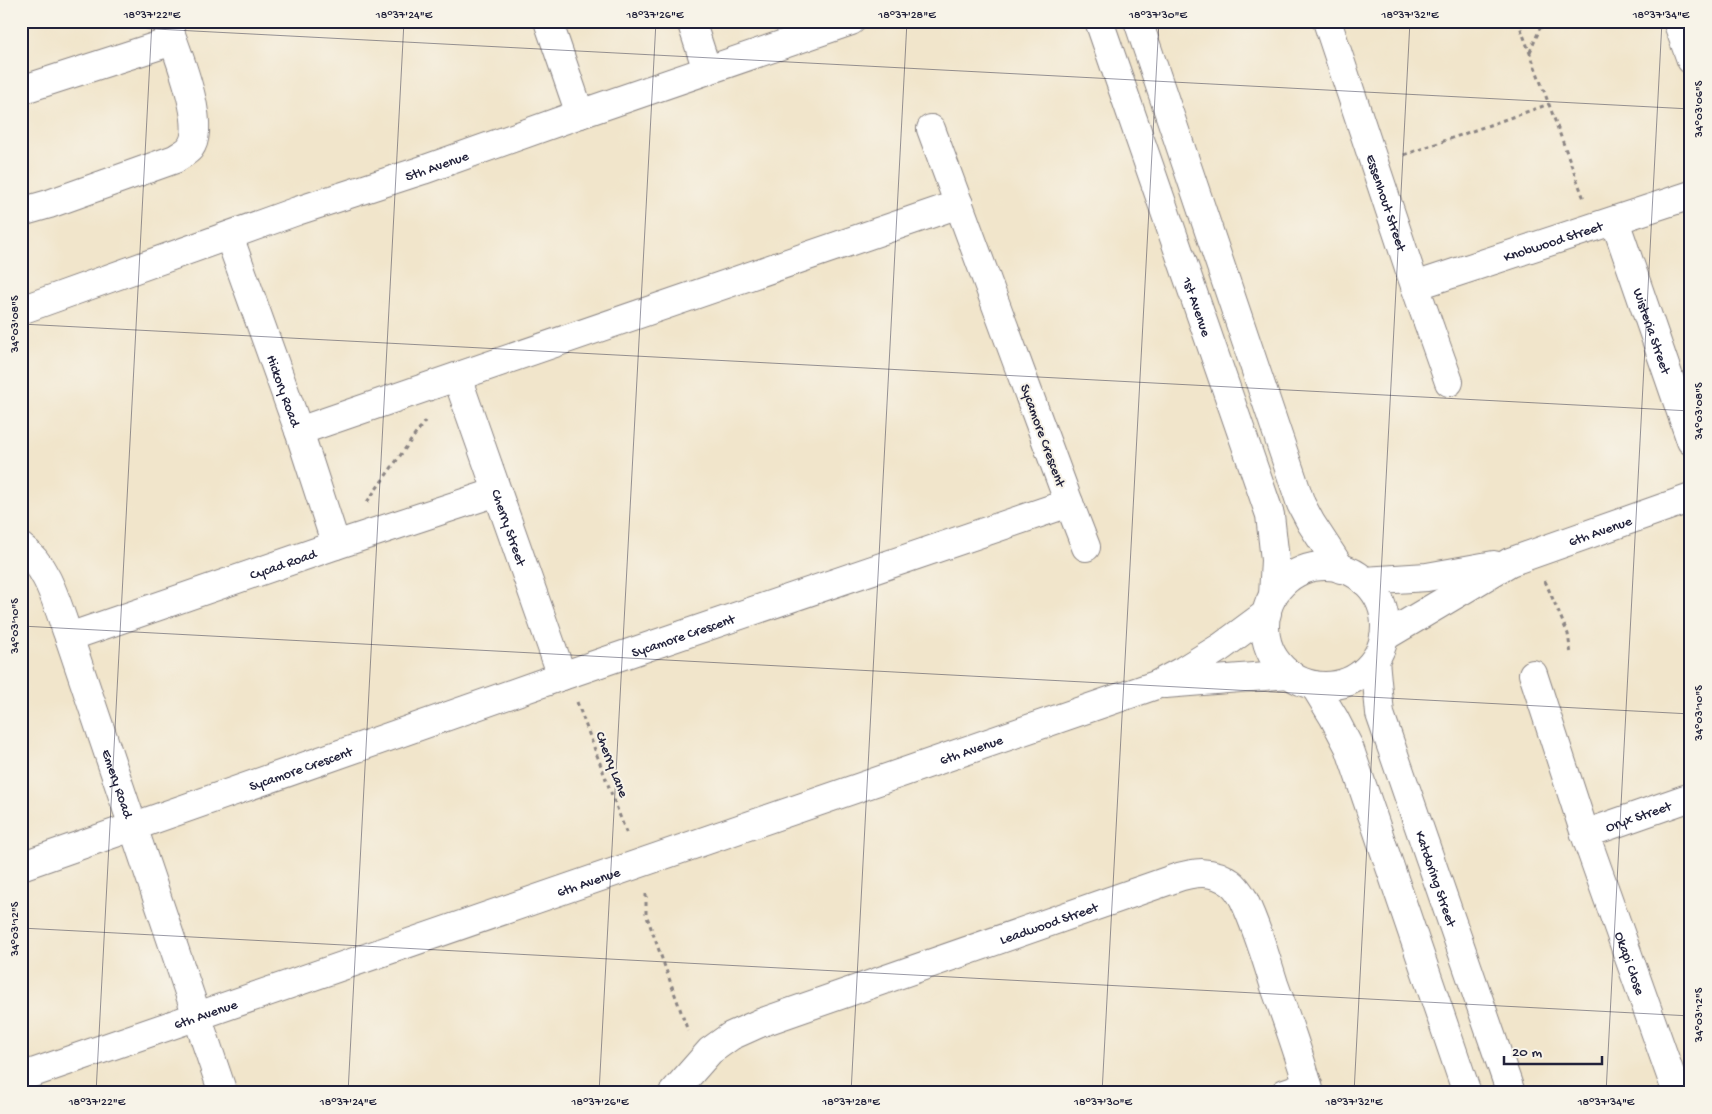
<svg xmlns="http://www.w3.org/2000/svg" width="1712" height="1114" font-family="'Gochi Hand',sans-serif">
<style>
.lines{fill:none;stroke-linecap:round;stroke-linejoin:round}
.minor-casing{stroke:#8a8483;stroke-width:30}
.path{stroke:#8a8483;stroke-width:3;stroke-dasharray:4 4;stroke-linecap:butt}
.minor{stroke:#fff;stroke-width:28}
.ticks{fill:none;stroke:#22223b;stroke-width:1;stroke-opacity:0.45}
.labels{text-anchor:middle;stroke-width:4;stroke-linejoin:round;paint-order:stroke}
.street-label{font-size:14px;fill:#22223b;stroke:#f7f3e8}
.neatline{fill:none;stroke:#22223b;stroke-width:2}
.ticks-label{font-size:12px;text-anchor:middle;fill:#22223b}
</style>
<rect width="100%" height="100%" fill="#f7f3e8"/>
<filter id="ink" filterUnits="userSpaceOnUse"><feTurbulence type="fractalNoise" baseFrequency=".02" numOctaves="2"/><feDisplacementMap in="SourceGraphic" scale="10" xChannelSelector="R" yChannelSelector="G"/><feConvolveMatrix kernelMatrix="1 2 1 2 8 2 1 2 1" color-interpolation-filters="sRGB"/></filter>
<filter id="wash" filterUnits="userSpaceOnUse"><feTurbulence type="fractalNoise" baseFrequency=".0096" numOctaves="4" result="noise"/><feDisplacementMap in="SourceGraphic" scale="20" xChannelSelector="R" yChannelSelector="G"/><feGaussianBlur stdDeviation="1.12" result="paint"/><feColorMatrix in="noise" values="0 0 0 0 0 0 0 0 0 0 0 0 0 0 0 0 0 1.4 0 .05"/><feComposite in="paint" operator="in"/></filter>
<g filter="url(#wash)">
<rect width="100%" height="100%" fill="#f1e5cb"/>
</g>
<g filter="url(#ink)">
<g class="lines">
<g class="minor-casing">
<g id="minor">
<path d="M548,21L580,114"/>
<path d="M691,21L707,70"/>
<path id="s1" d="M1099,21L1270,515L1275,560L1273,596"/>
<path d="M1138,21L1301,504L1311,523L1341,569"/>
<path id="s2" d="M1327,21L1415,286L1449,382"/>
<path d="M1677,21L1691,60"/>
<path d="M21,90L173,41"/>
<path d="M21,212L49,204L175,159C179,156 187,152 190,148C208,125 175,47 166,21"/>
<path id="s3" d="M1615,221L1691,441"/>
<path id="s4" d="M229,236L299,431L336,545"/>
<path id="s5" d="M1415,286L1691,195"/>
<path id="s6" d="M21,310L297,211L423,170L580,114L851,21"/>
<path id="s7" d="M457,377L562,676"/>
<path d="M299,431L959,204"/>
<path d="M1069,503L1086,547"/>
<path id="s8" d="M21,547C49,567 57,606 69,637L223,1093"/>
<circle cx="1325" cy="626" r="60"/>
<path d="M1364,581L1427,577L1494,565"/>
<path id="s9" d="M69,637L336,545L497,492"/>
<path id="s10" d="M1384,637L1510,562L1691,498"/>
<path id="s11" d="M1375,660L1380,714L1511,1093"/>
<path id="s12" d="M1533,674L1585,834L1677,1093"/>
<path d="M1165,684L1290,674"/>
<path d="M1314,685L1334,718L1349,747L1467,1093"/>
<path id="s13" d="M1585,834L1691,797"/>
<path id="s14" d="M21,866L562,676L1069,503L931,129"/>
<path id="s15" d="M21,1077L1156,685L1184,670L1221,647L1267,613"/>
<path id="s16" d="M673,1093L710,1051L731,1036L760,1023L1173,879C1194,872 1212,869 1231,883C1235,886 1240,893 1243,898C1256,925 1265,955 1274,984C1287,1020 1300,1056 1310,1093"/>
<path d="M1285,1093L1308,1085"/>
</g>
</g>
<g class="path">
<path d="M1518,21L1584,199"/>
<path d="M1530,52L1543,21"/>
<path d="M1404,155L1549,104"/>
<path d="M367,502L425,421"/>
<path d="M1545,581L1568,634L1571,655"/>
<path d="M577,702L627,835"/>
<path d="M646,894V914L688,1031"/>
</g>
<use href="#minor" class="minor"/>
</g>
</g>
<path class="ticks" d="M21,22L1691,109M21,324L1691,411M21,626L1691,714M21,928L1691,1016M96,1093L152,21M348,1093L404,21M599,1093L656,21M851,1093L907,21M1102,1093L1159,21M1354,1093L1410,21M1606,1093L1662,21"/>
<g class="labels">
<g class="street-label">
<text dy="5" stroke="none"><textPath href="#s6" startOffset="440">5th Avenue</textPath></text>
<text dy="5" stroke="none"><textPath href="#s2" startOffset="191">Essenhout Street</textPath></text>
<text dy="5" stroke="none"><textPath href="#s5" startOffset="145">Knobwood Street</textPath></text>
<text dy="5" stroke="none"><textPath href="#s1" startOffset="302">1st Avenue</textPath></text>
<text dy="5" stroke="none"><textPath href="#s3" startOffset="116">Wisteria Street</textPath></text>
<text dy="5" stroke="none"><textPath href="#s4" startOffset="164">Hickory Road</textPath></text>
<text transform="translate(1044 435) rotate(70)" y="5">Sycamore Crescent</text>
<text dy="5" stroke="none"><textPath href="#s7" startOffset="159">Cherry Street</textPath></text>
<text dy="5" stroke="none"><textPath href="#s10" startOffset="242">6th Avenue</textPath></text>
<text dy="5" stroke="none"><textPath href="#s9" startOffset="226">Cycad Road</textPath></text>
<text dy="5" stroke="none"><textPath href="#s14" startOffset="701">Sycamore Crescent</textPath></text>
<text dy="5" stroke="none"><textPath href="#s15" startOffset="1005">6th Avenue</textPath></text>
<text transform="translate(613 764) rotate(69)" y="5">Cherry Lane</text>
<text dy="5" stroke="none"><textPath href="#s14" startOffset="296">Sycamore Crescent</textPath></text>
<text dy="5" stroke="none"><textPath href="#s8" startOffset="258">Emery Road</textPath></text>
<text dy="5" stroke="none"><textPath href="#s13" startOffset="56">Oryx Street</textPath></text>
<text dy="5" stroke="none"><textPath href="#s11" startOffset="228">Katdoring Street</textPath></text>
<text dy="5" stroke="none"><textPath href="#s15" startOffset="600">6th Avenue</textPath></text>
<text dy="5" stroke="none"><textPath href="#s16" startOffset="419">Leadwood Street</textPath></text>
<text dy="5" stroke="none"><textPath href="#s12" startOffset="305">Okapi Close</textPath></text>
<text dy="5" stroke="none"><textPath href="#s15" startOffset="195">6th Avenue</textPath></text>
</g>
</g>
<rect width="1712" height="1114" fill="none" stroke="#f7f3e8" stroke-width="55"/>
<path d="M1504 1056v8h98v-8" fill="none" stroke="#22223b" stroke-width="2.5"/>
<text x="1512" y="1056" font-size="15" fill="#22223b" stroke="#f7f3e8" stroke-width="4" paint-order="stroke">20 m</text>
<rect x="28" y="28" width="1656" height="1058" class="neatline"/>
<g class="ticks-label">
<text x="152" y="18">18°37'22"E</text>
<text x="404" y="18">18°37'24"E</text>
<text x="655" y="18">18°37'26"E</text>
<text x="907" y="18">18°37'28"E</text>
<text x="1158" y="18">18°37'30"E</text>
<text x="1410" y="18">18°37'32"E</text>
<text x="1661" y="18">18°37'34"E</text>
<text transform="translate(1698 109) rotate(-90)" y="4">34°03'06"S</text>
<text transform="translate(14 324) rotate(-90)" y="4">34°03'08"S</text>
<text transform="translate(1698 411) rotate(-90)" y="4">34°03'08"S</text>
<text transform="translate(14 626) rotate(-90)" y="4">34°03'10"S</text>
<text transform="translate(1698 713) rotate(-90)" y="4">34°03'10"S</text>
<text transform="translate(14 929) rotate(-90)" y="4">34°03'12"S</text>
<text transform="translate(1698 1015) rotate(-90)" y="4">34°03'12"S</text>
<text x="97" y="1105">18°37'22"E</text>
<text x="348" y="1105">18°37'24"E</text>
<text x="600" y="1105">18°37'26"E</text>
<text x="851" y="1105">18°37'28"E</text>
<text x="1103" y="1105">18°37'30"E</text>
<text x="1354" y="1105">18°37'32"E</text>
<text x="1606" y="1105">18°37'34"E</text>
</g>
</svg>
